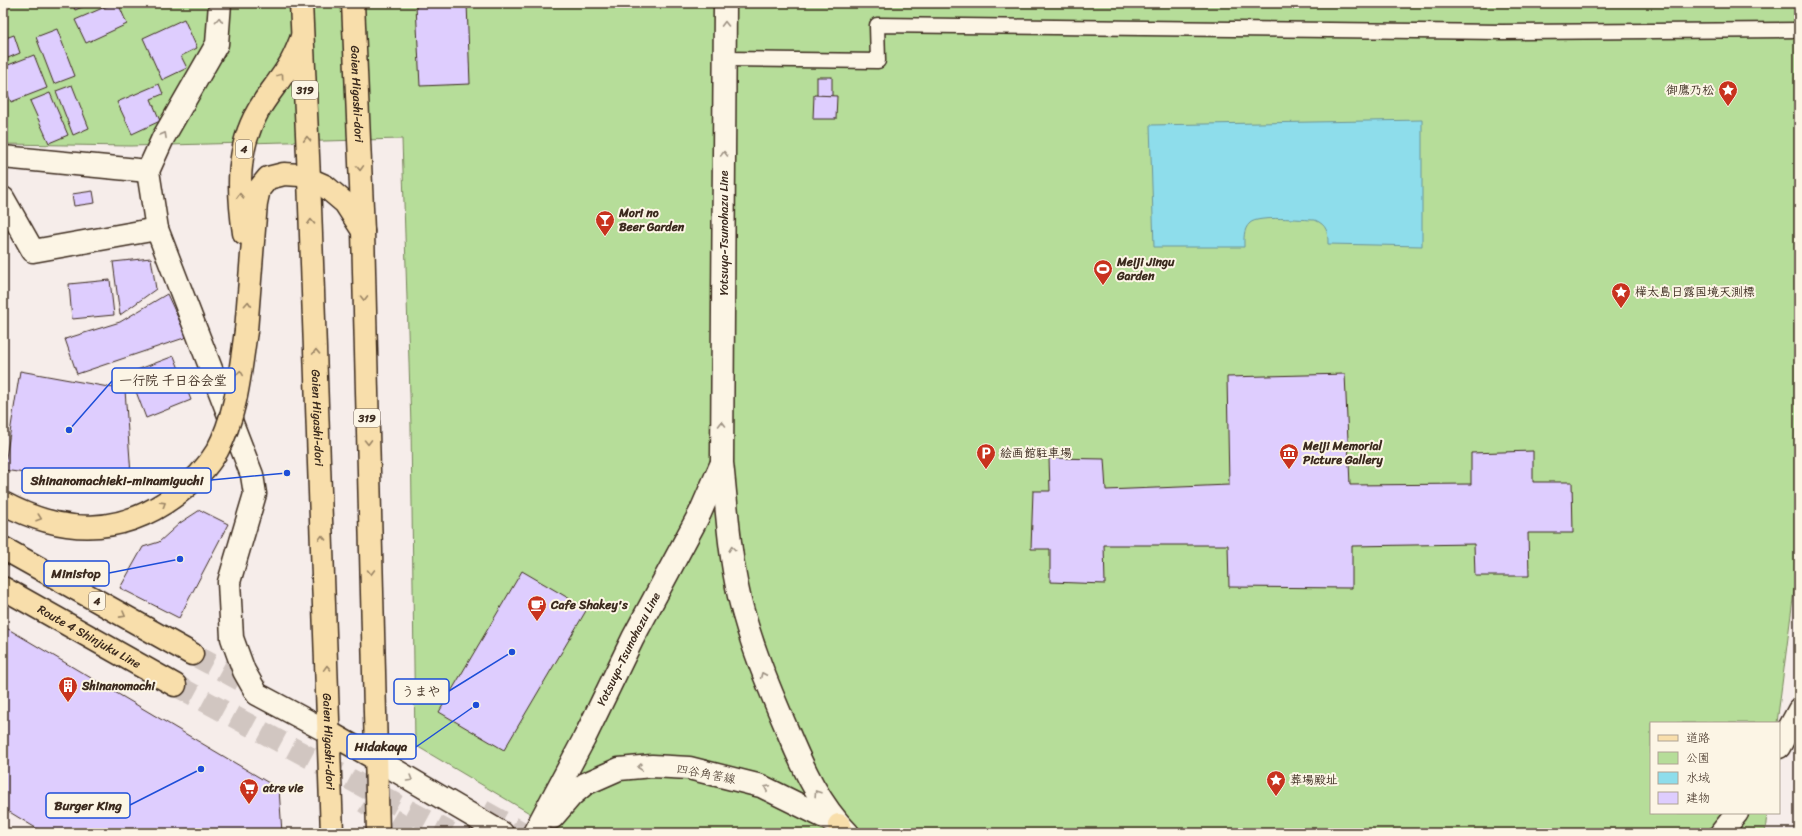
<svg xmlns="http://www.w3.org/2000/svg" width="1802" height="836" font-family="Sriracha,'Klee One',sans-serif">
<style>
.green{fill:#b6dd99;stroke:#78845c}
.water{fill:#8eddeb;stroke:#6d9599}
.building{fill:#decdfe;stroke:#3b2a1e}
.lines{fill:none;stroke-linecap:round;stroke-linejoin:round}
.highway-tunnel{stroke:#d1c6c1;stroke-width:22;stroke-dasharray:22 11;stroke-linecap:butt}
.lane-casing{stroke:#3b2a1e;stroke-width:17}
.street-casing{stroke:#3b2a1e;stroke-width:25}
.secondary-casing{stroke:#3b2a1e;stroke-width:25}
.primary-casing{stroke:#3b2a1e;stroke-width:25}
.highway-casing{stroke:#3b2a1e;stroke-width:25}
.lane{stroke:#fcf5e5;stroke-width:14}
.street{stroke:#fcf5e5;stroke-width:22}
.secondary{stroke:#fcf5e5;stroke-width:22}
.primary{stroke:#f8deab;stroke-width:22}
.highway{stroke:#f8deab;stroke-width:22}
.highway-bridge-casing{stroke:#3b2a1e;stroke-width:25;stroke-linecap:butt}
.highway-bridge{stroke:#f8deab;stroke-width:22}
.oneway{stroke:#9c9082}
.oneway2{stroke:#9a8464}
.labels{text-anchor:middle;stroke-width:4;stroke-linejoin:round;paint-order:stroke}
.shield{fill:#fcf5e5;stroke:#75675a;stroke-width:1}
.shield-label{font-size:11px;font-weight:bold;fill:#3b2a1e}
.poi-label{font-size:12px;font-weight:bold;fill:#3b2a1e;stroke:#fcf5e5;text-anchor:start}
.street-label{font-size:12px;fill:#3b2a1e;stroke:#fcf5e5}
.leader{fill:none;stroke:#1d4ed8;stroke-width:1.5}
.callout-dot{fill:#1d4ed8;stroke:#fcf5e5;stroke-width:1.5}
.callout{fill:#fcf5e5;stroke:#1d4ed8;stroke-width:1.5}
.callout-label{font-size:13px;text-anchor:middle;font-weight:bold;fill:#3b2a1e}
</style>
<rect width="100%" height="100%" fill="#f6edea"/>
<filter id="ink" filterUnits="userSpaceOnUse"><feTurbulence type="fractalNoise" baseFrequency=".025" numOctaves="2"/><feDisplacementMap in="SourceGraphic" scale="8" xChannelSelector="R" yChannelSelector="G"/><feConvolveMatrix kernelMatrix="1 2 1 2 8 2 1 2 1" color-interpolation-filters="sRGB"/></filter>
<g filter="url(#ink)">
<path class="green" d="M3,3H1799V552L1777,723H1651V813H1767L1765,833H563L415,745L411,426L402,139L130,146L3,144Z"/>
<path class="water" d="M1422,120V246L1328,244C1328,232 1327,225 1315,220C1301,220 1259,215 1250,223C1243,229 1244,239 1244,247H1154L1150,125Z"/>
<g class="building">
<path d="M46,3H56L48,7Z"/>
<path d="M72,3H92L75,10Z"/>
<path d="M114,3H118L127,24L86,43L75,20Z"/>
<path d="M467,3L470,84L420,86L416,6Z"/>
<path d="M184,19L197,48L181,56L187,68L162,80L143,38Z"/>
<path d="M57,29L75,76L54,84L36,37Z"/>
<path d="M14,35L20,53L3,60V39Z"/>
<path d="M34,55L47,88L11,102L3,83V67Z"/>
<rect x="817" y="77" width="15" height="19"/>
<path d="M159,84L163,94L151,99L160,121L132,134L117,102Z"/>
<path d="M72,85L89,128L73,135L56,91Z"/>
<path d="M50,93L68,135L49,143L30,101Z"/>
<path d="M814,95L837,96L836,119H813Z"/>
<path d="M93,191L95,203L74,206L72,194Z"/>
<path d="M151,258L156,289L120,315L113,262Z"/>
<path d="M110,280L114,315L72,319L69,284Z"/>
<path d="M167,294L187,337L77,374L65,339L120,322Z"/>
<path d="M174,356L191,400L146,418L129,373Z"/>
<path d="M20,371L125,390L132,489L4,470Z"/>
<path d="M1345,374L1350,485L1471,484V453L1533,451V482H1572L1573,533H1528L1529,576H1475L1474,544L1352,546V588L1229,587L1228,545H1104L1105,584L1050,582V549H1031L1033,491H1050L1049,458L1104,459L1106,490L1229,485L1227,377Z"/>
<path d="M200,510L228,524L179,618L120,588L143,547L159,542L180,523Z"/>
<path d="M522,571L587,609L504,750L439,712Z"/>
<path d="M3,626L279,789L282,833H44L3,808Z"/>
</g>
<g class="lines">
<g class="highway-tunnel">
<path d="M192,654L261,691"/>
<path d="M175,685L450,833"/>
<path d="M364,802L414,833"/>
<path d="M483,811L523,833"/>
</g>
<g class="lane-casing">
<path id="lane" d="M726,59L878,61L877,25L1502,32L1799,30"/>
</g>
<g class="street-casing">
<g id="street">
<path d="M220,3L217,44L163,138L148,171L157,229L252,475L255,494L229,582L232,638L244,671L257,694L330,733"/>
<path d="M3,157L148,171"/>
<path d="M3,198L33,251L157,229"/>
<path d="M376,759L502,833"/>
</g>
</g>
<g class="secondary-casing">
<g id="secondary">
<path d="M725,3L722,463C727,507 729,553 739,596C750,643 769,688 788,732C803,768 820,805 848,833"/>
<path d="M1779,747L1799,710"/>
<path d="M553,817L571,796L585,784L619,769L652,766L689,768L761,786L836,823"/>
<path id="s1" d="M534,833L584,739L633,638L700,513L721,465"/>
<path d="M1721,833L1737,813"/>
</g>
</g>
<g class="primary-casing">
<g id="primary">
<path id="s2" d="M301,3L309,178L332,833"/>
<path id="s3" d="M353,3L363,231L378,833"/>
<path d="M330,733L376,759"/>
</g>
</g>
<g class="highway-casing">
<g id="highway">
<path d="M244,233C238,191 236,149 258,111C267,95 279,82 288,67C294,58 298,47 302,37"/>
<path d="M246,331L256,203L259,189L268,178L284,174L300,175L325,186L345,203L363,231"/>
<path d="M3,548L192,654"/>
<path id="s4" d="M3,588L175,685"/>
<path d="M839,825L841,833"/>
</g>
</g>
<use href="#lane" class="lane"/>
<use href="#street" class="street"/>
<use href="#secondary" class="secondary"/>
<use href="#primary" class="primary"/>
<use href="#highway" class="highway"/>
<g class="highway-bridge-casing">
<path id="highway-bridge" d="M3,503C63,535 120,537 176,495C192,483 207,468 217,451C237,414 240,371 246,331"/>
</g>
<use href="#highway-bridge" class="highway-bridge"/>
</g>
<defs><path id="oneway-chevron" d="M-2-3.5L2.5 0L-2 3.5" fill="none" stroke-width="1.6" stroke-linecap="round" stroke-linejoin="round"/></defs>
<g class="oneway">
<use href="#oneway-chevron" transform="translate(219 20) rotate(-86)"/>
<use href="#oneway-chevron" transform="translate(725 24) rotate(-91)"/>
<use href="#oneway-chevron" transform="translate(164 135) rotate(-61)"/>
<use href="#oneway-chevron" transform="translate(724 154) rotate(-90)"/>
<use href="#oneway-chevron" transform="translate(722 424) rotate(-90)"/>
<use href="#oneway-chevron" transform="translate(732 549) rotate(-98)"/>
<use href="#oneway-chevron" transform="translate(763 675) rotate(-113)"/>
<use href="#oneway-chevron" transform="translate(640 767) rotate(175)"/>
<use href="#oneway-chevron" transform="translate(410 779) rotate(31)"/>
<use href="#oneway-chevron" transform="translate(767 788) rotate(-154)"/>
<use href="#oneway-chevron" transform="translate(817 793) rotate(-123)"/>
</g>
<g class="oneway2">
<use href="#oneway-chevron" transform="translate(281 76) rotate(-54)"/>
<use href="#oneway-chevron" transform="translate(307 139) rotate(-93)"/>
<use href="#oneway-chevron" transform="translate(360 168) rotate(88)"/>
<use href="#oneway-chevron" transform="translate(240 196) rotate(-92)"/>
<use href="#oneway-chevron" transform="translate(311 222) rotate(-92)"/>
<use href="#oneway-chevron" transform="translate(364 298) rotate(89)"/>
<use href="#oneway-chevron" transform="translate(248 304) rotate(-86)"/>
<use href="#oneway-chevron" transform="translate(316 352) rotate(-92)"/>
<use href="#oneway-chevron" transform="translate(240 373) rotate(-82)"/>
<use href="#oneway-chevron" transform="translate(368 442) rotate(89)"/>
<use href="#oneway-chevron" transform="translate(163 504) rotate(-32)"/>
<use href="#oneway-chevron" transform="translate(39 518) rotate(19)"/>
<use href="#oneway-chevron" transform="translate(322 538) rotate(-92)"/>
<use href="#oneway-chevron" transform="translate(371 572) rotate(89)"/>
<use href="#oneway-chevron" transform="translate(123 615) rotate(29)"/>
<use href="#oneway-chevron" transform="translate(327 668) rotate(-92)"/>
</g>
</g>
<defs>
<g id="sight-pin" transform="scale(1)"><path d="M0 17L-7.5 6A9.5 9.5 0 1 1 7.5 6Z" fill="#c8321e" stroke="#fcf5e5"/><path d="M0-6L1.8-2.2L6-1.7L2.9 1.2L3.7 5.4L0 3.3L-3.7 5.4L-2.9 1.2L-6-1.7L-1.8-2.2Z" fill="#fff"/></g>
<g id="bar-pin" transform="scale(1)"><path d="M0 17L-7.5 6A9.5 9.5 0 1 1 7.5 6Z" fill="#c8321e" stroke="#fcf5e5"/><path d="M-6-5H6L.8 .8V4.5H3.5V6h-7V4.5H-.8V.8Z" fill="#fff"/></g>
<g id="stadium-pin" transform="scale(1)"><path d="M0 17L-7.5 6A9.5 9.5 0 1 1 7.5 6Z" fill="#c8321e" stroke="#fcf5e5"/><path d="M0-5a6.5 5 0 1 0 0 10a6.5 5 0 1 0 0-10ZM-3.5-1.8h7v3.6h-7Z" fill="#fff"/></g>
<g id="parking-pin" transform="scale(1)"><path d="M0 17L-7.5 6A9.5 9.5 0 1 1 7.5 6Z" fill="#c8321e" stroke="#fcf5e5"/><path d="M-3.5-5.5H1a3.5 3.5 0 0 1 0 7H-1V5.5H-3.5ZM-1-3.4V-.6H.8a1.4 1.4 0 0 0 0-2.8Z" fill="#fff"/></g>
<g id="museum-pin" transform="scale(1)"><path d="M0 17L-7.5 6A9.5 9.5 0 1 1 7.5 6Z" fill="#c8321e" stroke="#fcf5e5"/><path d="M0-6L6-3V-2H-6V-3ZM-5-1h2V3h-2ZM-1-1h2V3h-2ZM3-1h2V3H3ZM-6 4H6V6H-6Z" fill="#fff"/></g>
<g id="cafe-pin" transform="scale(1)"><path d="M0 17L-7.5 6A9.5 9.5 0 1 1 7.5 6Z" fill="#c8321e" stroke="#fcf5e5"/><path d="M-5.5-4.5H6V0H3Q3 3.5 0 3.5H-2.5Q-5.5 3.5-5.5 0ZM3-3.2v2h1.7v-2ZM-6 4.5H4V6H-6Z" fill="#fff"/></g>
<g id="building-pin" transform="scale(1)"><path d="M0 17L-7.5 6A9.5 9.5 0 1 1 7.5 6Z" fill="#c8321e" stroke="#fcf5e5"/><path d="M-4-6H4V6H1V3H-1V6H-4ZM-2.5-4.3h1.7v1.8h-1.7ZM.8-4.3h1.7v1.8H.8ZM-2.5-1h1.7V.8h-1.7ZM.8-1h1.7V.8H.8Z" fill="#fff"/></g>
<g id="supermarket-pin" transform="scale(1)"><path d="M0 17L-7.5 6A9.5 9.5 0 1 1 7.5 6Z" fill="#c8321e" stroke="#fcf5e5"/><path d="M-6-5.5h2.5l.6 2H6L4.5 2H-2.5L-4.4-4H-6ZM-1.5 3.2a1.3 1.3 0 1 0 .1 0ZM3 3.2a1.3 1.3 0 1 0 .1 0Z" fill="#fff"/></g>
</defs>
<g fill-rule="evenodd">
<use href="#sight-pin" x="1728" y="90"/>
<use href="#bar-pin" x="605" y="220"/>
<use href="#stadium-pin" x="1103" y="269"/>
<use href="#sight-pin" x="1621" y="292"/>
<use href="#parking-pin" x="986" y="453"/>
<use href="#museum-pin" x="1289" y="453"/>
<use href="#cafe-pin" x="537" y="605"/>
<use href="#building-pin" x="68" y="686"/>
<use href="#sight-pin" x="1276" y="780"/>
<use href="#supermarket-pin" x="249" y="788"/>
</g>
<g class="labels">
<g class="shield">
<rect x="292" y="81" width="26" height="18" rx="3"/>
<rect x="236" y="140" width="16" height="18" rx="3"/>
<rect x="354" y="409" width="26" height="18" rx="3"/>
<rect x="89" y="592" width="16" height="18" rx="3"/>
</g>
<g class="shield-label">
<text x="305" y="94">319</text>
<text x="244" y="153">4</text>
<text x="367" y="422">319</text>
<text x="97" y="605">4</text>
</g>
<g class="poi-label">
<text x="1714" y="94" text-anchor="end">御鷹乃松</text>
<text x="619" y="217">Mori no<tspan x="619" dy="14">Beer Garden</tspan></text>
<text x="1117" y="266">Meiji Jingu<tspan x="1117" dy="14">Garden</tspan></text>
<text x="1635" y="296">樺太島日露国境天測標</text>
<text x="1303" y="450">Meiji Memorial<tspan x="1303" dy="14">Picture Gallery</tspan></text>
<text x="1000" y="457">絵画館駐車場</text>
<text x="551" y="609">Cafe Shakey's</text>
<text x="82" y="690">Shinanomachi</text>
<text x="1290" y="784">葬場殿址</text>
<text x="263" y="792">atre vie</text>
</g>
<g class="street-label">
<text dy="4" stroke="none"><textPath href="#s3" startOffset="91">Gaien Higashi-dori</textPath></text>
<text transform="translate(724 233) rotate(-90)" y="4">Yotsuya-Tsunohazu Line</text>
<text dy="4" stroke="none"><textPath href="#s2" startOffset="415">Gaien Higashi-dori</textPath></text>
<text dy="4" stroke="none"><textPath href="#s4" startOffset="99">Route 4 Shinjuku Line</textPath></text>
<text dy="4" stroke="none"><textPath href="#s1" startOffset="207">Yotsuya-Tsunohazu Line</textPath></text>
<text dy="4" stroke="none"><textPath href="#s2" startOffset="739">Gaien Higashi-dori</textPath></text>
<text transform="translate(706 774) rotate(11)" y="4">四谷角筈線</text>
</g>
</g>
<path class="leader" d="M69 430L112 381M287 473L211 480M180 559L109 573M512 652L449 691M476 705L416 747M201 769L130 805"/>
<g class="callout-dot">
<circle cx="69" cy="430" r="4"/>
<circle cx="287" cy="473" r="4"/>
<circle cx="180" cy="559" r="4"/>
<circle cx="512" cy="652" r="4"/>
<circle cx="476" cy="705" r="4"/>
<circle cx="201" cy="769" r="4"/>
</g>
<g class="callout">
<rect x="112" y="368" width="123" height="25" rx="4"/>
<rect x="22" y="468" width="189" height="25" rx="4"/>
<rect x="44" y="561" width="65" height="25" rx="4"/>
<rect x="394" y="679" width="55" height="25" rx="4"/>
<rect x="347" y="734" width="69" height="25" rx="4"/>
<rect x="46" y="793" width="84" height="25" rx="4"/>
</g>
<g class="callout-label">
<text x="173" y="385">一行院 千日谷会堂</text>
<text x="117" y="485">Shinanomachieki-minamiguchi</text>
<text x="76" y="578">Ministop</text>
<text x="421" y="696">うまや</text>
<text x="381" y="751">Hidakaya</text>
<text x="88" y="810">Burger King</text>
</g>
<rect width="1802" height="836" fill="none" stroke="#fcf5e5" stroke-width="16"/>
<rect x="8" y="8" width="1786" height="820" fill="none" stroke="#3b2a1e" stroke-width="1.5" filter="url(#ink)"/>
<rect x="1650" y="722" width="130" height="92" fill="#fcf5e5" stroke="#afa495"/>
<rect x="1658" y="735" width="20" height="6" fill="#f8deab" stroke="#afa495"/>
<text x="1686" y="742" font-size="12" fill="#3b2a1e">道路</text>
<rect x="1658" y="752" width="20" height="12" fill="#b6dd99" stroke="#afa495"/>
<text x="1686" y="762" font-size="12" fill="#3b2a1e">公園</text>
<rect x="1658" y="772" width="20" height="12" fill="#8eddeb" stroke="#afa495"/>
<text x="1686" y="782" font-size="12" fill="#3b2a1e">水域</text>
<rect x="1658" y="792" width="20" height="12" fill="#decdfe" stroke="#afa495"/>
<text x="1686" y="802" font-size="12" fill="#3b2a1e">建物</text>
</svg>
